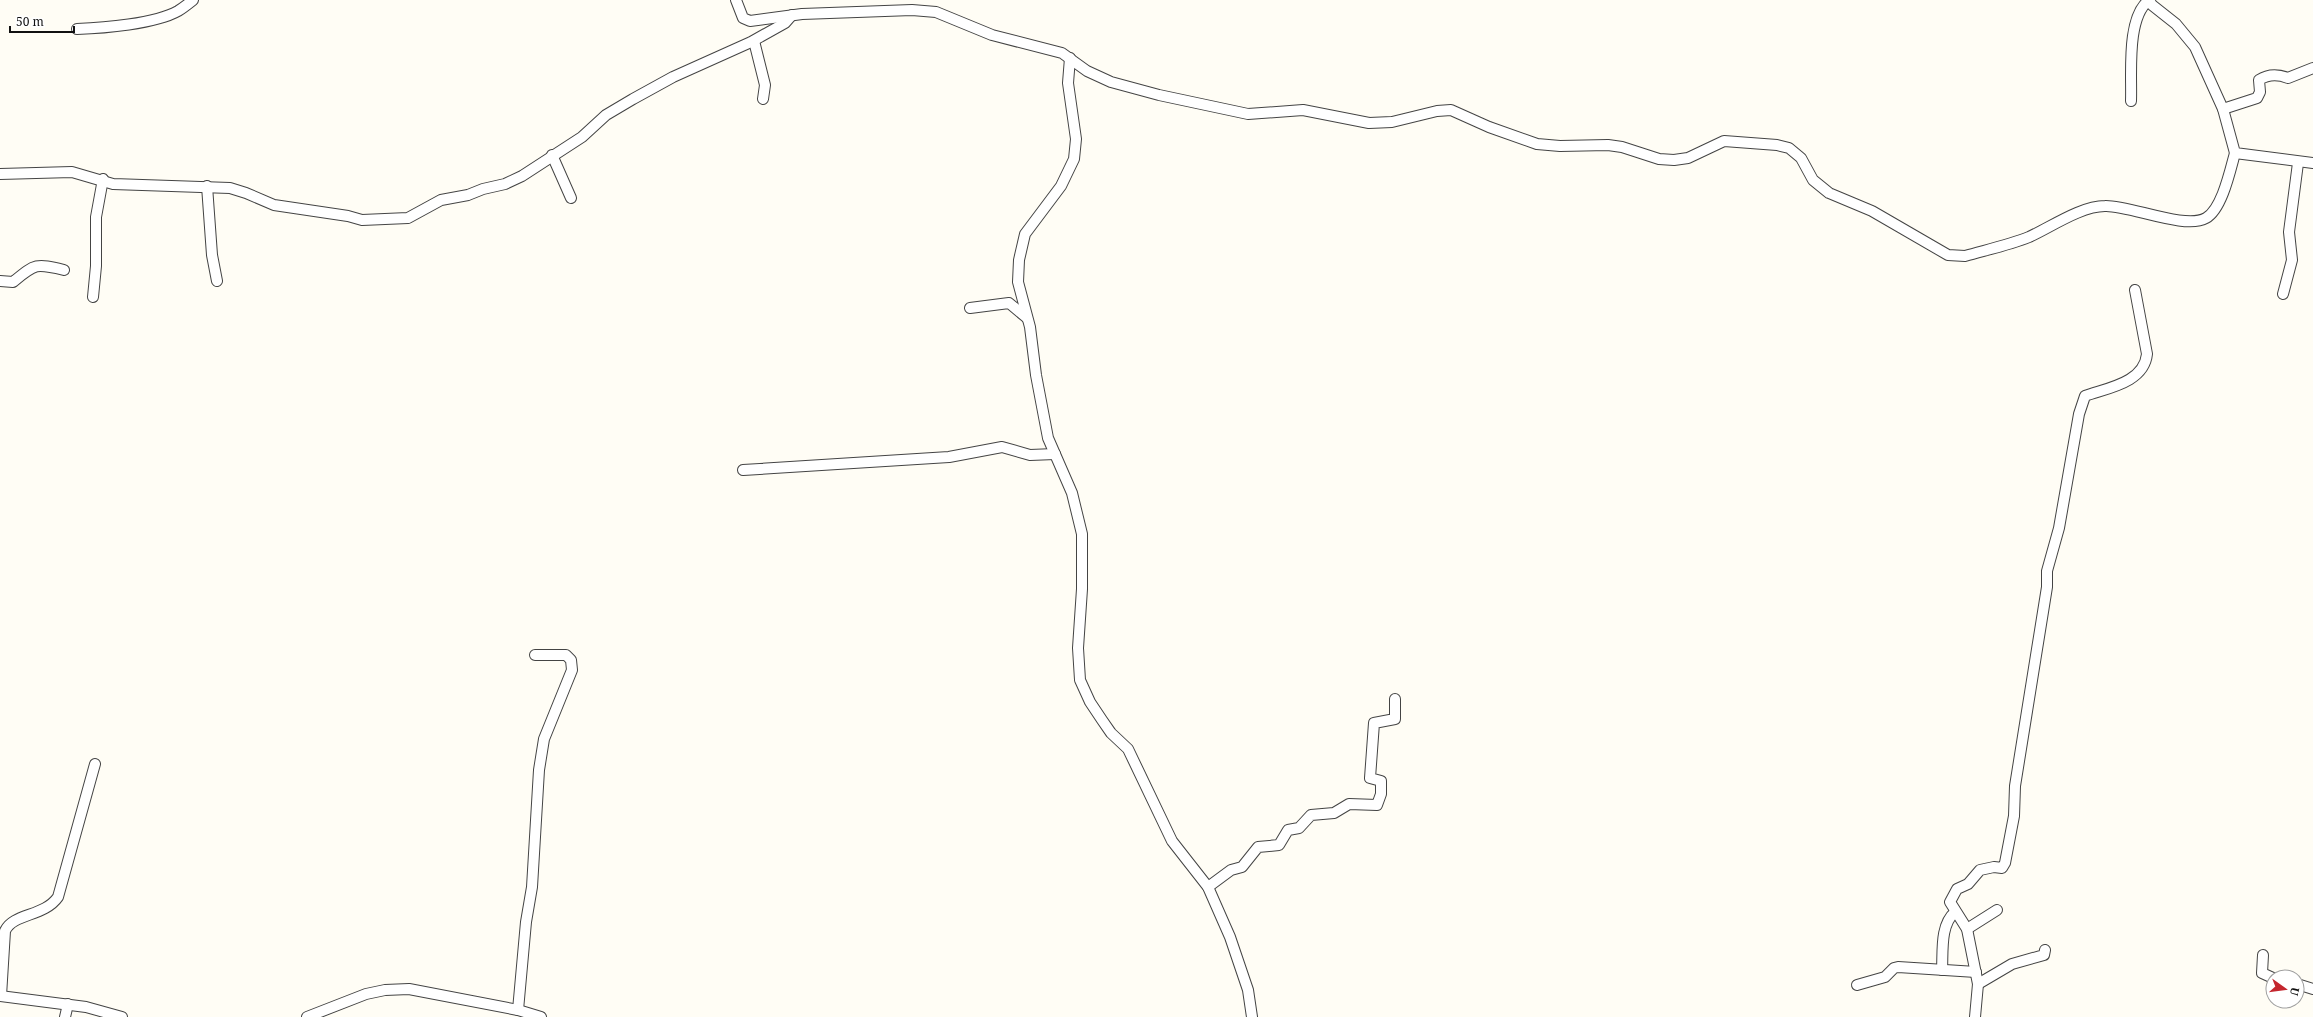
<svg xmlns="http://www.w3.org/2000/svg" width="2313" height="1017" font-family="'Noto Serif',serif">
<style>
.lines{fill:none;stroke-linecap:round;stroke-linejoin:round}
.minor-casing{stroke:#444;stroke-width:12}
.minor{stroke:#fff;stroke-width:10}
</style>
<rect width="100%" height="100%" fill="#fffdf5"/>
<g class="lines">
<g class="minor-casing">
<g id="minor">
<path d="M736,0L743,18L750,21L802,14L912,10L936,12L992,35L1062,53L1087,71L1111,82L1159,95L1248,114L1303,110L1369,123L1392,122L1437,111L1451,110L1489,127L1537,144L1560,146L1608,145L1622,147L1659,159L1674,160L1688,158L1724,141L1777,145L1789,148L1801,158L1813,180L1829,193L1872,211L1948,255L1965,256C1986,250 2009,245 2029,237C2051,227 2081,206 2105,206C2129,205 2185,230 2206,218C2222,209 2230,171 2235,153"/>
<path d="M2149,0L2152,5L2176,24L2195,47L2223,109L2235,153L2313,163"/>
<path d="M77,29C103,28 155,24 178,11C183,8 188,4 193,0"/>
<path d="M754,41L765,85L763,99"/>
<path d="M1070,58L1068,83L1076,139L1074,159L1061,186L1025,234L1019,260L1018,282L1030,327L1036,375L1048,438L1072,493L1082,534V589L1078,648L1080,680L1090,702L1102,720L1111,733L1128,749L1172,841L1208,887L1230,937L1248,990L1252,1017"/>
<path d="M2131,101C2132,74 2126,18 2149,0"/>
<path d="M2223,109L2257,98L2260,92L2259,80C2268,74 2278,74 2288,78L2313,68"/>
<path d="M552,155L571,198"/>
<path d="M0,174L72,172L113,184L230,188L246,193L274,205L348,216L362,220L408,218L441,200L468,195L483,189L505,184L522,176L582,137L606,115L633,99L673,77L751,42L785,23L792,15"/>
<path d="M207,186L212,255L217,281"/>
<path d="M0,281L13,282C35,264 35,263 64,270"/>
<path d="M2283,294L2292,260L2289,232L2298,163"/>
<path d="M93,297L96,266V217L103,179"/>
<path d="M970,308L1009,303L1027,318"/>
<path d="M743,470L949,457L1002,447L1030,455L1055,454"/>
<path d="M1208,887L1231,870L1242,867L1258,847L1279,845L1288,830L1299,828L1311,815L1334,813L1349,804L1377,805L1381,794V781L1370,778L1374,723L1395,719V699"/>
<path d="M1967,929L1997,910"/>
<path d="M2263,955L2262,973L2273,978"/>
<path d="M1942,970C1943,951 1940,925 1955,912"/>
<path d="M1978,984L2012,964L2044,955L2045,950"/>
<path d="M2297,984L2313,989"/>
<path d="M1857,985L1885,977L1894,968L1898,967L1976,972"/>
<path d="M0,996L86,1007L122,1017"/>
<path d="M1,996L5,931C13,913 44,917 58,897L95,764"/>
<path d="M518,1010L526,922L532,887L539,770L544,739L572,670L571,660L566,655H535"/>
<path d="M65,1017L68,1004"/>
<path d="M307,1017L366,994L385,990L409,989L518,1010L541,1017"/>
<path d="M1975,1017L1978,984L1967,929L1950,902L1957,889L1968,884L1980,870L1994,867L2002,868L2005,863L2014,816L2015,786L2047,587V571L2059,528L2079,414L2085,396C2107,388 2144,383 2147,354L2135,290"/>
</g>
</g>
<use href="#minor" class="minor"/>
</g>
<g transform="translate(2285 989) rotate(104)"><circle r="19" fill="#ffffff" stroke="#a0a0a0"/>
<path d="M0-3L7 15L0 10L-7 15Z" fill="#c4262e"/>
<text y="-6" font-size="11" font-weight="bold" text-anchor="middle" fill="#111111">U</text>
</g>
<path d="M10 26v6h64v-6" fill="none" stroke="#111111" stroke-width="2"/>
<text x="16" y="26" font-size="12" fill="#111111" stroke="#ffffff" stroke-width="3" paint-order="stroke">50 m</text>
</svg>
